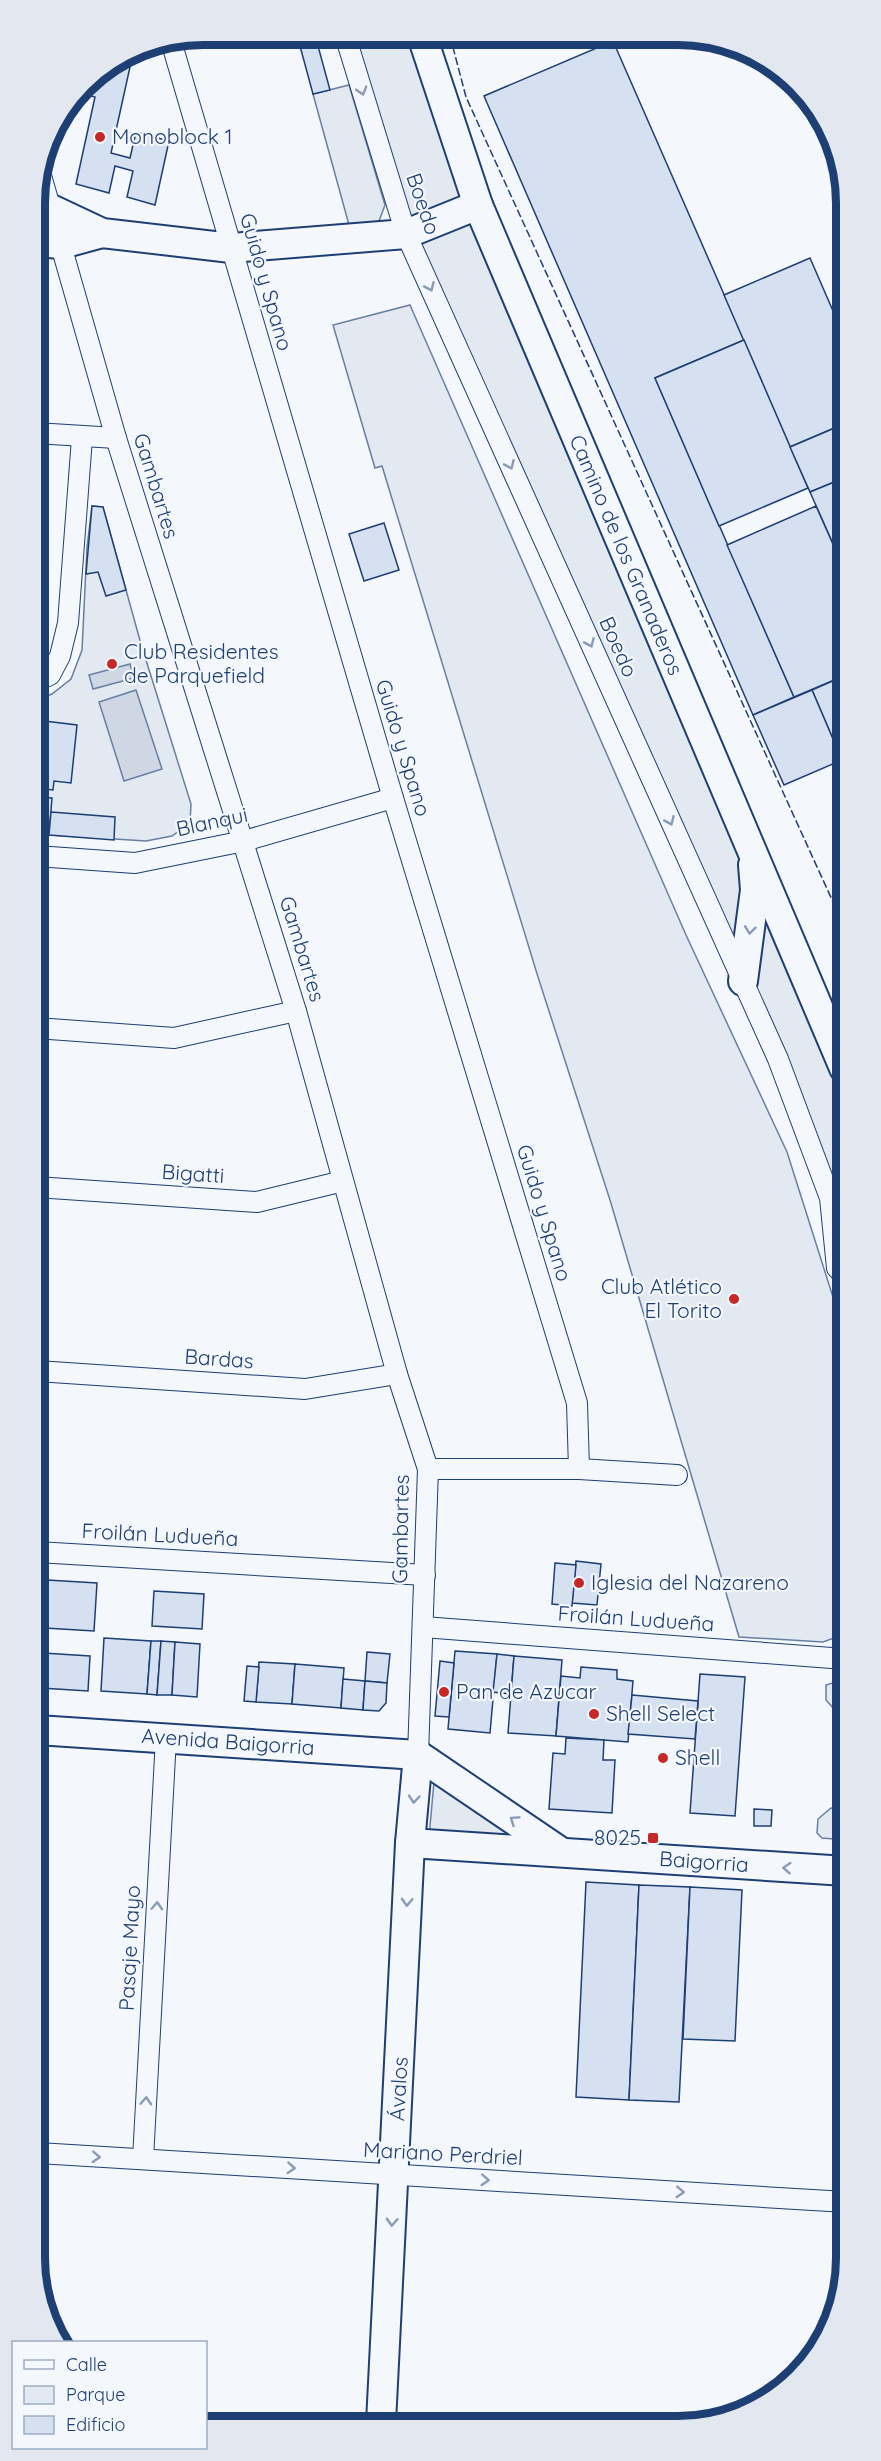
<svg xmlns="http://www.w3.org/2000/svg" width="881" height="2461" font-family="Quicksand,sans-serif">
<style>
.green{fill:#e3e9f0;stroke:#687fa3;stroke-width:1.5}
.water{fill:#cfd7e4;stroke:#687fa3;stroke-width:1.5}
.building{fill:#d5e0f0;stroke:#1d3f73;stroke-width:1.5}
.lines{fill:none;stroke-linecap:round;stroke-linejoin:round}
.street-casing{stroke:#1d3f73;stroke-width:22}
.secondary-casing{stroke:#1d3f73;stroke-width:32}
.street{stroke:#f4f7fb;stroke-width:20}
.secondary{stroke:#f4f7fb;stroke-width:28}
.fence{stroke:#1d3f73;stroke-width:1.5;stroke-dasharray:8 3;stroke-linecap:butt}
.oneway{stroke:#889bb7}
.poi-dot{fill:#c62828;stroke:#f4f7fb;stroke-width:2}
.labels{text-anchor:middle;stroke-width:4.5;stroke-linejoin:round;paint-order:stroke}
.poi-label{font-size:21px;fill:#1d3f73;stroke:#f4f7fb;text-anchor:start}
.street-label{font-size:21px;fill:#1d3f73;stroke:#f4f7fb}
.rim{fill:none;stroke:#1d3f73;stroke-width:8}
</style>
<rect width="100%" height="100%" fill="#f4f7fb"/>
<g class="green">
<path d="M345,35L422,36L844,1068L845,1276L830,1198L406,234Z"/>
<path d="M349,85L385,205L379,221L349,225L313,94Z"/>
<path d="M410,305L686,935L787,1152L845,1335V1634L823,1642L739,1637L610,1200L538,977L382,466L375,468L333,325Z"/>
<path d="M92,506L103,507L141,644L191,804L190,823L172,836L146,841L36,834V700L52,694L71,679L82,650L87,547Z"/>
<path d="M839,1681L845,1682V1710L834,1709L826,1700V1685Z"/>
<path d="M434,1782L527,1845L429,1837Z"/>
<path d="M831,1808L846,1809V1840L822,1838L817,1833L818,1819Z"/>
</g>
<g class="water">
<path d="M130,664L134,678L93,689L89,675Z"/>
<path d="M136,690L162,769L124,781L99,702Z"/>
</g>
<g class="building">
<path d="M297,35H315L330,90L313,94Z"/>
<path d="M613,41L744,340L655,378L794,697L753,715L484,96Z"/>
<path d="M114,63L130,67L111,153L130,158L136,132L169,141L155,205L127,197L133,171L115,166L109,193L76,184L95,97L79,93L86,84L90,85L92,76Z"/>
<path d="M810,258L843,334L844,424L790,447L724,295Z"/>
<path d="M744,340L808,488L719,526L655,378Z"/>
<path d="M844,424V478L810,492L790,447Z"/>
<path d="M844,478V569L810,492Z"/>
<path d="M92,506L103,507L126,590L106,596L98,572L86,574Z"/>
<path d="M816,506L844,569V676L794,697L727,545Z"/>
<path d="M384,523L399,570L364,581L349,534Z"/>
<path d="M844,676V759L842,760L812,690Z"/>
<path d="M812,690L842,760L784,785L753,715Z"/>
<path d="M36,720L77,725L71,783L54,781L53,790L36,788Z"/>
<path d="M36,797L52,798L49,835L36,834Z"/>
<path d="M51,812L115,817L114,840L49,835Z"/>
<path d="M576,1561L601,1564L597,1605L572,1603Z"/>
<path d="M555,1563L576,1565L572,1606L552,1604Z"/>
<path d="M47,1580L97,1583L94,1631L45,1628Z"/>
<path d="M154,1591L204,1594L202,1629L152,1626Z"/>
<path d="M37,1638H44L41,1688H37Z"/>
<path d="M104,1638L151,1641L147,1694L101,1691Z"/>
<path d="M151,1641H161L157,1695L147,1694Z"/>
<path d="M161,1641L175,1642L172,1695H157Z"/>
<path d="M175,1642L200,1644L197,1697L172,1695Z"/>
<path d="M455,1651L497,1654L490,1733L448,1729Z"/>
<path d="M367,1652L390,1654L387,1683L365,1681Z"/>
<path d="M43,1653L90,1656L88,1691L41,1688Z"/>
<path d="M497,1654L514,1656L511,1694L493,1692Z"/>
<path d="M514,1656L562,1660L556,1736L508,1733Z"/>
<path d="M440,1661L454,1663L449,1717L435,1716Z"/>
<path d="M259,1662L295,1664L292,1704L256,1702Z"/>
<path d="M295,1664L344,1668L341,1708L292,1704Z"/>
<path d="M247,1666L259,1667L256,1702L244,1701Z"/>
<path d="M581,1667L617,1670V1679L633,1681L628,1742L556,1736L561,1676L580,1678Z"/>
<path d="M700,1674L745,1677L735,1816L690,1813Z"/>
<path d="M343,1679L365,1681L363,1710L341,1708Z"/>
<path d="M365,1681L387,1683L386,1703L379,1711L363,1710Z"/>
<path d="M632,1695L698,1701L695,1739L628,1734Z"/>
<path d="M566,1738L604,1740L603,1760H615L612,1813L549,1809L553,1753L565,1754Z"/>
<path d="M754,1809L772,1810L771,1826H754Z"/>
<path d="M586,1882L639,1885L629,2100L576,2097Z"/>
<path d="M639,1885L690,1887L679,2102L629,2100Z"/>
<path d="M690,1887L742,1890L735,2041L683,2039Z"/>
</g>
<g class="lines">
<g class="street-casing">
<g id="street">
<path d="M345,35L406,234L778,1059L830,1198L837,1268L845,1276"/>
<path d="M171,41L393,798L577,1403L579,1469"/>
<path d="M40,172L116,438L296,1011L397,1374L428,1469L418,1755"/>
<path d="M35,433L116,438"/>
<path d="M36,681L50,675L60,656L68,623L82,438"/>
<path d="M36,856L135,863L244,841L393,798"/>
<path d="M36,1028L174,1038L296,1011"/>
<path d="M36,1187L257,1202L343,1181"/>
<path d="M37,1371L305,1389L397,1374"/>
<path d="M428,1469H579L677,1475"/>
<path d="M37,1552L425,1575"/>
<path d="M423,1627L845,1659"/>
<path d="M38,2153L846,2202"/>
<path d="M143,2159L166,1738"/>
</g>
</g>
<g class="secondary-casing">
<g id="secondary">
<path d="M422,36L478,205L844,1068"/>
<path d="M35,208L51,209L102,233L231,248L406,234L478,205"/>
<path d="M35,242L62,244L102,233"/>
<path d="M743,981L755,890L753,865"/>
<path d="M37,1730L418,1755"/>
<path d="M418,1755L561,1852"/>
<path d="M410,1843L846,1871"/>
<path d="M381,2423L410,1843L418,1755"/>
</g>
</g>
<use href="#street" class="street"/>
<use href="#secondary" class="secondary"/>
<path class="fence" d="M450,36L466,97L844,926"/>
</g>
<defs><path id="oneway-chevron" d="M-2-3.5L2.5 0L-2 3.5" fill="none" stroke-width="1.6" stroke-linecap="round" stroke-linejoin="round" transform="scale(1.5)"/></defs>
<g class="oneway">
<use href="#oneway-chevron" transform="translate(362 91) rotate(73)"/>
<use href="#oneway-chevron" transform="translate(430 287) rotate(66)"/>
<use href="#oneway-chevron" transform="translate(510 465) rotate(66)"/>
<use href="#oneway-chevron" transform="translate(590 643) rotate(66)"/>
<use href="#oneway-chevron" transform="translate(670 821) rotate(66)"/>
<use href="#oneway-chevron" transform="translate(750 930) rotate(97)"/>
<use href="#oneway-chevron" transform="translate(414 1799) rotate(95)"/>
<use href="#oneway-chevron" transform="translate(514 1820) rotate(-146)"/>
<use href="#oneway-chevron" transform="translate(787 1868) rotate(-176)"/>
<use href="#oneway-chevron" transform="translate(407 1902) rotate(93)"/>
<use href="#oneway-chevron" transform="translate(157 1906) rotate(-87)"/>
<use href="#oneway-chevron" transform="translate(146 2101) rotate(-87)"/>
<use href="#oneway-chevron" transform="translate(96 2157) rotate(3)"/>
<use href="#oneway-chevron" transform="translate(291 2168) rotate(4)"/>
<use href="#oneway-chevron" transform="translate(485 2180) rotate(3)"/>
<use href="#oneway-chevron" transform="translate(680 2192) rotate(3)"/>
<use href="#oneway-chevron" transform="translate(392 2222) rotate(93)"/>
</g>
<g class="poi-dot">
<circle cx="100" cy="137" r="6"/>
<circle cx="112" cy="664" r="6"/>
<circle cx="734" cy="1299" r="6"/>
<circle cx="579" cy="1583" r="6"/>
<circle cx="444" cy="1692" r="6"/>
<circle cx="594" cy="1714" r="6"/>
<circle cx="663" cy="1758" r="6"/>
<rect x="647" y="1832" width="12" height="12" rx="3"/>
</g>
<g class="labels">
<g class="poi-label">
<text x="112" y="144">Monoblock 1</text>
<text x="124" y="659">Club Residentes<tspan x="124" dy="24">de Parquefield</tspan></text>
<text x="722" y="1294" text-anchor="end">Club Atlético<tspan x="722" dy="24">El Torito</tspan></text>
<text x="591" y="1590">Iglesia del Nazareno</text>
<text x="456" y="1699">Pan de Azucar</text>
<text x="606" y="1721">Shell Select</text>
<text x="675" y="1765">Shell</text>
<text x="641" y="1845" text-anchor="end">8025</text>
</g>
<g class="street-label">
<text transform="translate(423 204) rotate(71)" y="7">Boedo</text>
<text transform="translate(266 282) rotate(74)" y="7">Guido y Spano</text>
<text transform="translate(156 486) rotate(73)" y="7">Gambartes</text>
<text transform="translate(626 555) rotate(67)" y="7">Camino de los Granaderos</text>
<text transform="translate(618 647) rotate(66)" y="7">Boedo</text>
<text transform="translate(403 748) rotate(73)" y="7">Guido y Spano</text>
<text transform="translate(212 822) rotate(-12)" y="7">Blanqui</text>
<text transform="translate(302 949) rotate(73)" y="7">Gambartes</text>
<text transform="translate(193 1174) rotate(4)" y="7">Bigatti</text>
<text transform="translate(544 1213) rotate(73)" y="7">Guido y Spano</text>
<text transform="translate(219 1359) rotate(4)" y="7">Bardas</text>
<text transform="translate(401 1529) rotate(-89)" y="7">Gambartes</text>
<text transform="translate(160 1535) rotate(3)" y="7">Froilán Ludueña</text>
<text transform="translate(636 1619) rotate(4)" y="7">Froilán Ludueña</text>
<text transform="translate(228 1742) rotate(4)" y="7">Avenida Baigorria</text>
<text transform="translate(704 1862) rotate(4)" y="7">Baigorria</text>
<text transform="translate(130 1948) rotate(-87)" y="7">Pasaje Mayo</text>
<text transform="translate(399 2089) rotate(-87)" y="7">Ávalos</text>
<text transform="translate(443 2154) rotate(3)" y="7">Mariano Perdriel</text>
</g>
</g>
<path d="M0 0H881V2461H0ZM203 45H678A158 158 0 0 1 836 203V2258A158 158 0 0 1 678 2416H203A158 158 0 0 1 45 2258V203A158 158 0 0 1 203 45Z" fill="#e3e8f0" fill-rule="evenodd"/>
<path class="rim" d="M203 45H678A158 158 0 0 1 836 203V2258A158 158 0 0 1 678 2416H203A158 158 0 0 1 45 2258V203A158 158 0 0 1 203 45Z"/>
<rect x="12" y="2341" width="195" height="108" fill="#f4f7fb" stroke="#9eadc5" stroke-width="1.5"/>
<rect x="24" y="2360" width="30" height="9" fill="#f4f7fb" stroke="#9eadc5" stroke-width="1.5"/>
<text x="66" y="2371" font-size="18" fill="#1d3f73">Calle</text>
<rect x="24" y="2386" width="30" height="18" fill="#e3e9f0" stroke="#9eadc5" stroke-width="1.5"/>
<text x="66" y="2401" font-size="18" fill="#1d3f73">Parque</text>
<rect x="24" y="2416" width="30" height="18" fill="#d5e0f0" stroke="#9eadc5" stroke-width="1.5"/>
<text x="66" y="2431" font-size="18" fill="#1d3f73">Edificio</text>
</svg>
